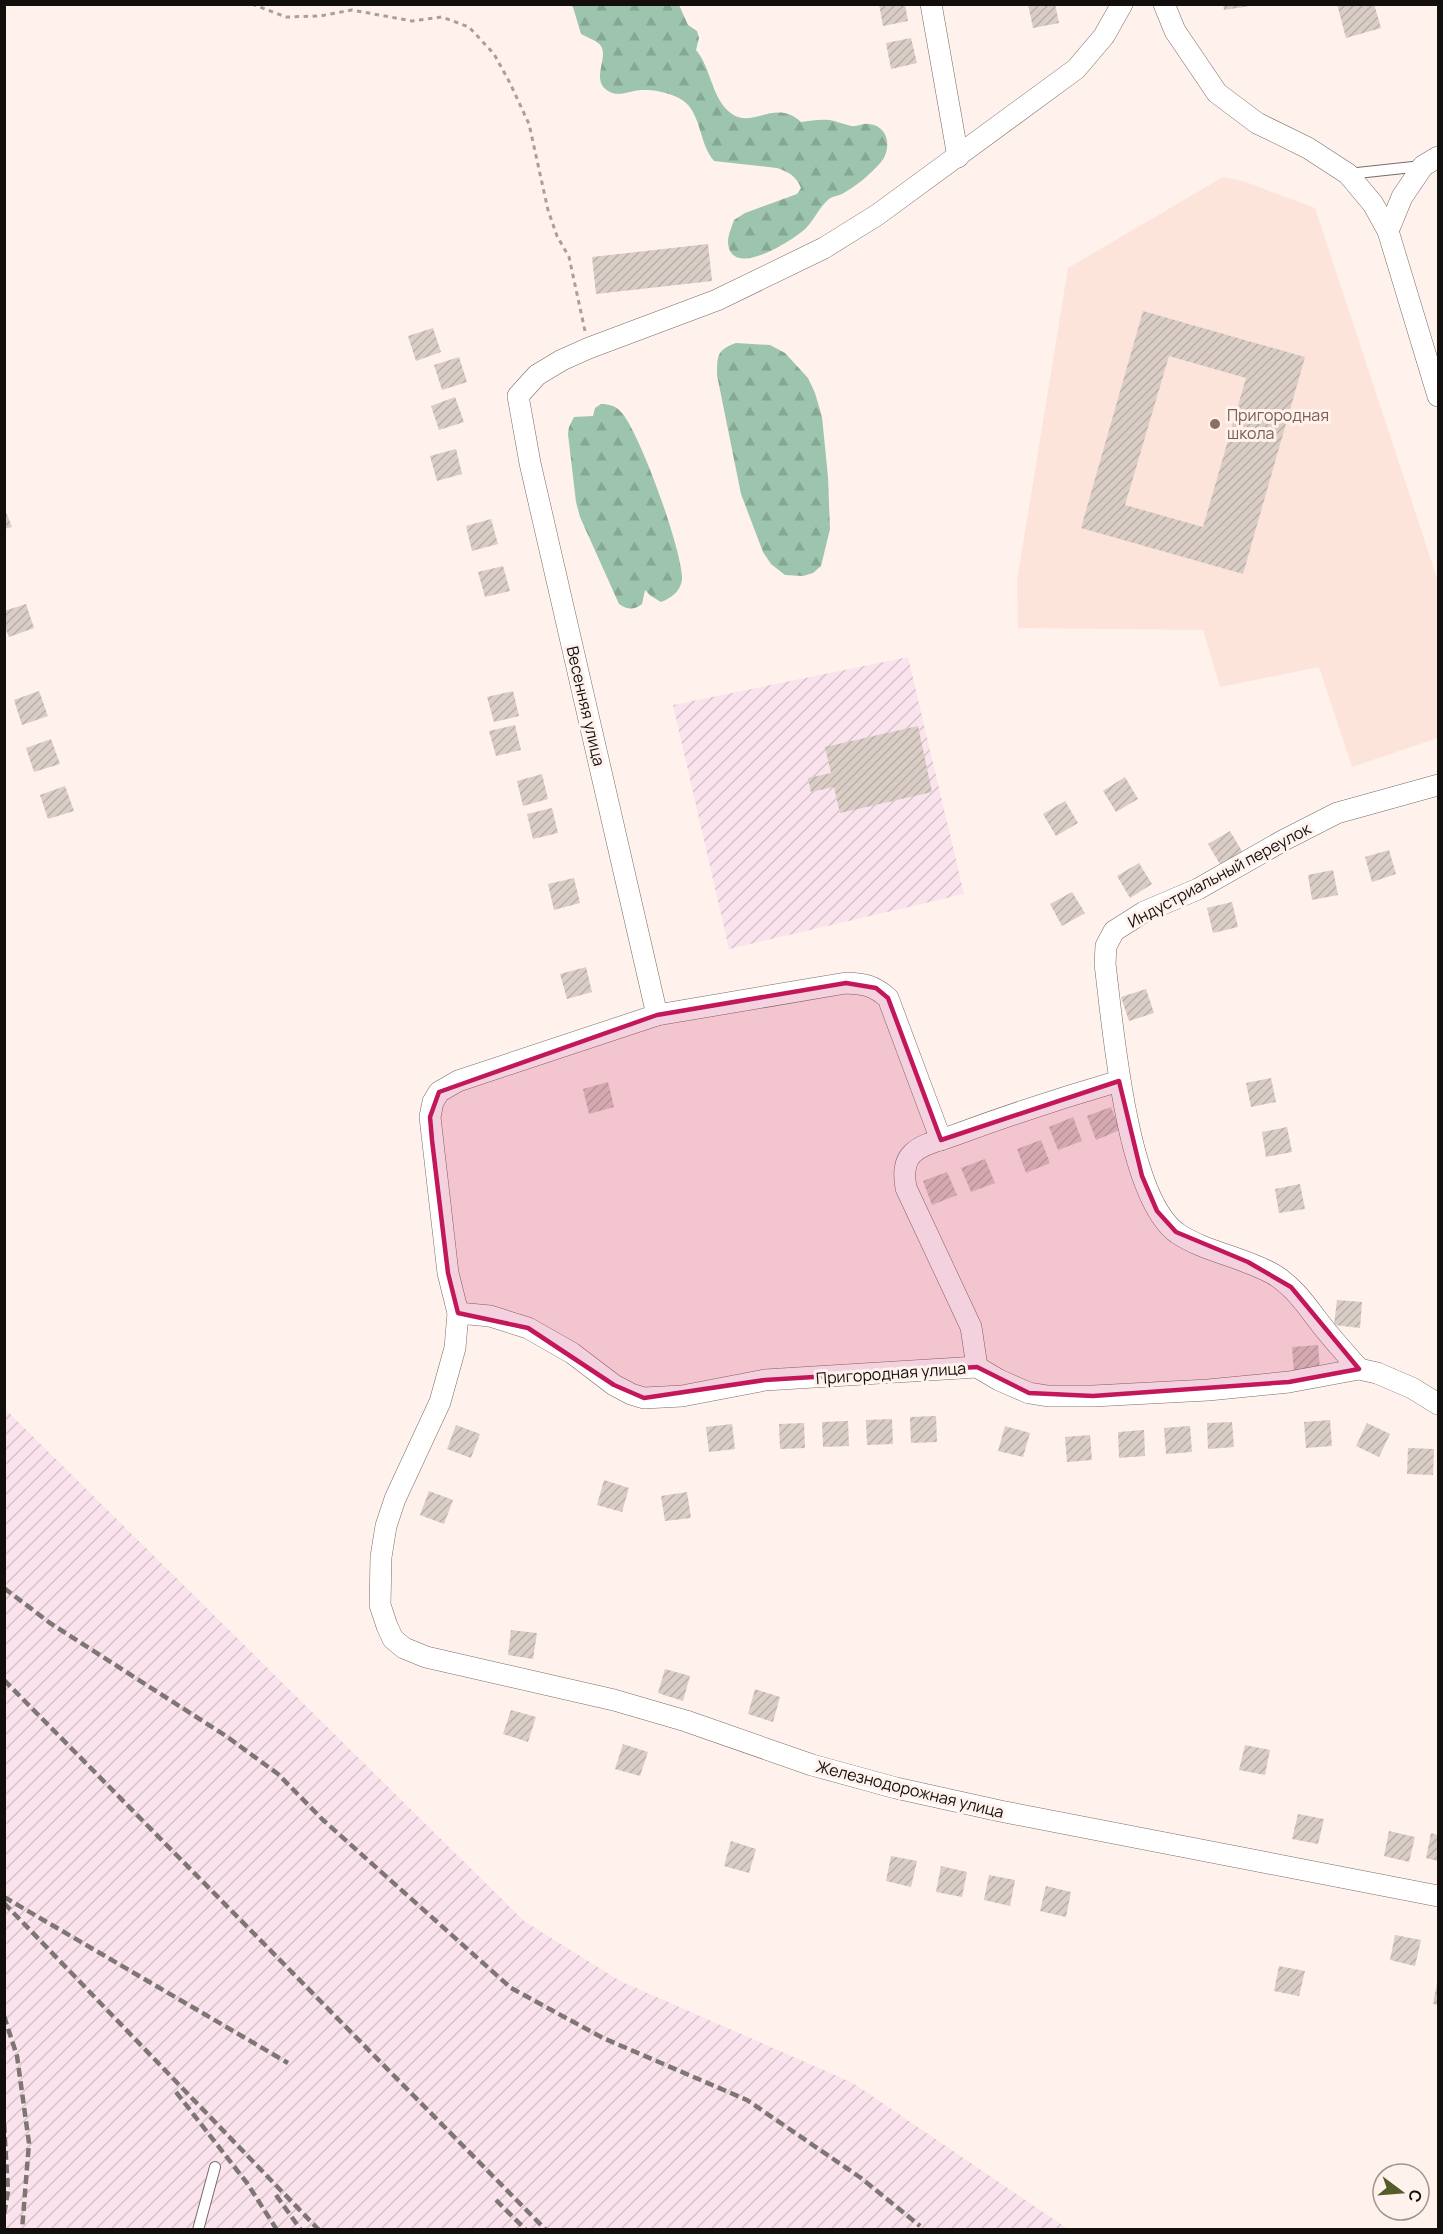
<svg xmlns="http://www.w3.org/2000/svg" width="1443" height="2234" font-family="Manrope,sans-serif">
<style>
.industrial{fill:url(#industrial-furrows)}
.education{fill:#fde4db}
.forest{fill:url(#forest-firs)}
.building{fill:url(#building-hatch);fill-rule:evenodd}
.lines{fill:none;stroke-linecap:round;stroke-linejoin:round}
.service-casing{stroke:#786c68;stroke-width:12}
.minor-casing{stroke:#786c68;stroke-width:22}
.path{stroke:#aa9f9b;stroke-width:3;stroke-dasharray:4.5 4.5;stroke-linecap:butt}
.service{stroke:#fff;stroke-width:10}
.minor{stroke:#fff;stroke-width:21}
.rail{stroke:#7e7673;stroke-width:4.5;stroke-dasharray:9 4.5;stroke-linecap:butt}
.marked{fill:#c2185b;fill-opacity:0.2;stroke:#c2185b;stroke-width:4.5;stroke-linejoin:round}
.education-dot{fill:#8d6e63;stroke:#fff1ec;stroke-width:2}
.labels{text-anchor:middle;stroke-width:6;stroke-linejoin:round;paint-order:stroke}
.education-label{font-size:16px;fill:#785e54;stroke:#fff1ec;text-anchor:start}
.street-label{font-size:16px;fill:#120e0c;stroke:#fff1ec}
</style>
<defs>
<pattern id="industrial-furrows" width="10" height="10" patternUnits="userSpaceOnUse" patternTransform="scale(1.5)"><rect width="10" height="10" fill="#fbe3ed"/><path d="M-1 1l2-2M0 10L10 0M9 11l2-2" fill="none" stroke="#d6c2ca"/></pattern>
<pattern id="forest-firs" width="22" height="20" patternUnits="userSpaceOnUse" patternTransform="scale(1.5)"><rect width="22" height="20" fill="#9cc4ae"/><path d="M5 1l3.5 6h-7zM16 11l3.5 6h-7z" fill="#85a794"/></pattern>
<pattern id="building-hatch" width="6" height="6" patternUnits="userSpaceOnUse" patternTransform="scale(1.5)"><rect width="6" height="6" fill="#d9cdc6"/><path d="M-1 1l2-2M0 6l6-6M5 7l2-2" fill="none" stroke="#b9afa9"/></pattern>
</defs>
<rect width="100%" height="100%" fill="#fff1ec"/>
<g class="industrial">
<path d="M908,657L964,894L729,949L673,705Z"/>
<path d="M4,1408L524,1921L620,1981L853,2083L1068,2229H5Z"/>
</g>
<path class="education" d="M1223,177L1243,181L1315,208L1438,581V738L1352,767L1319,667L1220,687L1203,630L1018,628L1017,581L1068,268Z"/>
<g class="forest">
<path d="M570,5H679L688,25L697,31L699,38L696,50C712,69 711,99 732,114C753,129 775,98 801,122C810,121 820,119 829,120C836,121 843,124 851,126C857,127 863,123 869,124C889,126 892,149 881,162C871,174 855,187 842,194C837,196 833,196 829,199C819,207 815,219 806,228C794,240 730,281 728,242C728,235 732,226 734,220L745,213L797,194L801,188C796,176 789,172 777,168L714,161C700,144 702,123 689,106C681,95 656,89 642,90C632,90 620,97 610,92C587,81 613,54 598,43C593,39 586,37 581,34L573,7Z"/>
<path d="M736,343L770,345L785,353L808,378L815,393L822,417L828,477L830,529L821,566L813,573L803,576L785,575L771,564L763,552L741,494L717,375C717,355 717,350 736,343Z"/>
<path d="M601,404C609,404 616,406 621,412C639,430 684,555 682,580C680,592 671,598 661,602L651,596L645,590L642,604C634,610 628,610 619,604L580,517L576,502L568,434L569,427L574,417L593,416L595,408Z"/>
</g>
<g class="building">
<path d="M879,4H905L908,21L883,26Z"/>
<path d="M1028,4H1055L1059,23L1033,28Z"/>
<path d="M1337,4H1374L1381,28L1346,38Z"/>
<path d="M1223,5H1250V6L1224,10Z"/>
<path d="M911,38L917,63L891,69L886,43Z"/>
<path d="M708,244L712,281L596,294L592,257Z"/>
<path d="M1143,311L1305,357L1243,574L1081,528ZM1169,356L1246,378L1203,527L1125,505Z"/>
<path d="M433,328L441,352L416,361L408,336Z"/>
<path d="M459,357L467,382L442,390L434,365Z"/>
<path d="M455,397L464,422L439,430L431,406Z"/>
<path d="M456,449L462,474L437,481L430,456Z"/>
<path d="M4,507L12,527L4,529Z"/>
<path d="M491,519L498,544L472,551L466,526Z"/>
<path d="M503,566L510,591L485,597L478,572Z"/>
<path d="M26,604L34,628L9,637L4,625V611Z"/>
<path d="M39,691L48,716L22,725L14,700Z"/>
<path d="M513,691L519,716L494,722L487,697Z"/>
<path d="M515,725L521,750L496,756L489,731Z"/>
<path d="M918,726L932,792L840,813L834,787L811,792L808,778L831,773L825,747Z"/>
<path d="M51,739L60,764L34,772L26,748Z"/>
<path d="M542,774L548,799L523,806L517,781Z"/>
<path d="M1125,777L1138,799L1116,812L1103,791Z"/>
<path d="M65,786L74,811L48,819L40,795Z"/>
<path d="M1065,801L1078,823L1056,836L1043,814Z"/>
<path d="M552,808L558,833L533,839L527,814Z"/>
<path d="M1230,831L1243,853L1221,866L1208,844Z"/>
<path d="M1389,850L1396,874L1372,882L1365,857Z"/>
<path d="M1139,863L1152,884L1130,898L1117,876Z"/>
<path d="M1333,870L1338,895L1312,900L1308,875Z"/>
<path d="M574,878L580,903L554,910L548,884Z"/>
<path d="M1072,892L1085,913L1062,926L1050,904Z"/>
<path d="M1232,902L1238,927L1213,933L1207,908Z"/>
<path d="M586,967L592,992L567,999L560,974Z"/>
<path d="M1146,989L1154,1013L1129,1021L1121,997Z"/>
<path d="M1271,1078L1276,1102L1251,1107L1246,1083Z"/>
<path d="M608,1082L614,1107L589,1114L583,1089Z"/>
<path d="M1111,1107L1120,1130L1096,1140L1087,1116Z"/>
<path d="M1073,1117L1082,1141L1058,1150L1049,1127Z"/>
<path d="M1287,1127L1292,1152L1266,1157L1262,1132Z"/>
<path d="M1041,1140L1050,1163L1026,1173L1017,1149Z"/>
<path d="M985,1159L995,1183L971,1192L961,1168Z"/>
<path d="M947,1172L957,1195L932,1205L923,1181Z"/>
<path d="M1300,1184L1305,1209L1279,1213L1275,1189Z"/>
<path d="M1337,1300L1362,1302L1360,1328L1334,1325Z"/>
<path d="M1318,1345L1320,1371L1294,1373L1292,1347Z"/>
<path d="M936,1416L937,1442L911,1443L910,1417Z"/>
<path d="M892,1419L893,1444L867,1445L866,1420Z"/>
<path d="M1330,1420L1332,1446L1306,1448L1304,1422Z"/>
<path d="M848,1421L849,1446L823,1447L822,1422Z"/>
<path d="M1232,1422L1234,1447L1208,1449L1207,1423Z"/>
<path d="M804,1423L805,1448L780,1449L779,1424Z"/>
<path d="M1367,1423L1390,1434L1379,1457L1356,1446Z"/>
<path d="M732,1424L735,1449L709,1452L706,1427Z"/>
<path d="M456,1425L480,1434L471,1458L447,1449Z"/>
<path d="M1005,1426L1030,1433L1023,1457L998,1451Z"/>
<path d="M1190,1426L1192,1452L1166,1454L1164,1428Z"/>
<path d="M1144,1430L1145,1456L1119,1458L1118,1432Z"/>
<path d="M1090,1435L1092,1460L1067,1462L1065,1437Z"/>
<path d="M1408,1448L1434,1449L1433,1475L1407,1474Z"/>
<path d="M604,1480L629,1488L622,1512L597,1505Z"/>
<path d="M429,1491L453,1500L444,1524L420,1515Z"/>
<path d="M687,1492L691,1518L665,1521L661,1496Z"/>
<path d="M511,1630L537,1633L533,1659L508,1655Z"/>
<path d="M665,1669L690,1676L683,1701L658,1693Z"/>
<path d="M755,1689L780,1697L773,1722L748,1714Z"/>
<path d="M511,1710L536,1717L528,1742L503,1734Z"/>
<path d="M623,1744L648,1752L640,1776L615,1769Z"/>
<path d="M1245,1745L1270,1750L1265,1775L1239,1770Z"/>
<path d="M1298,1814L1324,1819L1318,1844L1292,1839Z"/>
<path d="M1389,1831L1415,1837L1409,1862L1384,1856Z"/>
<path d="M1431,1833L1438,1835V1861L1426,1858Z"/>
<path d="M731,1841L756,1849L749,1873L724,1866Z"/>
<path d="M891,1856L917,1861L911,1887L886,1881Z"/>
<path d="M941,1866L967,1872L962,1897L936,1892Z"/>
<path d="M989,1875L1015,1880L1010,1906L984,1900Z"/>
<path d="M1046,1886L1071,1892L1066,1917L1040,1911Z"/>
<path d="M1395,1935L1421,1940L1415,1966L1390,1960Z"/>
<path d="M1279,1966L1305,1971L1299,1996L1274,1991Z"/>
<path d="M1437,1983H1438V2005L1433,2004Z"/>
</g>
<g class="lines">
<g class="service-casing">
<g id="service">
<path d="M1348,174L1422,166"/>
<path d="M198,2230L215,2167"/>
</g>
</g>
<g class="minor-casing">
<g id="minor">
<path d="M931,4L958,157"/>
<path d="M1164,4L1175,31L1217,93L1257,123L1308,148L1348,174L1373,204L1388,231L1438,396"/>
<path d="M1388,231L1402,197L1423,166L1438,157"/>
<path d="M657,1015L530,463L518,396L537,375L562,360L589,348L717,300L824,248L877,215L1076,69L1104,36L1122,4"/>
<path d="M941,1140L888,998C873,985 865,984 846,983L657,1015L458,1081L439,1092L433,1102L430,1117L448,1273L458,1313L455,1348L440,1402L395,1499L386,1526L381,1557L380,1605L387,1626L393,1639L404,1648L426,1657L614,1700L686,1721L812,1765L896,1788L1000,1811L1438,1896"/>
<path d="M458,1313L490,1316L528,1328L572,1353L614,1385L631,1394L644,1398L682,1396L765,1380L977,1367L999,1380L1029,1393L1048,1396H1093L1208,1390L1289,1382L1359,1369L1377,1373L1412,1388L1438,1404"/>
<path d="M977,1367L971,1327L906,1188C904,1176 903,1162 913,1153C923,1143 942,1140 955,1135C1009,1115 1064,1097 1119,1081"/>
<path d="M1359,1369C1347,1355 1334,1341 1323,1327C1308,1308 1295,1287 1273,1274C1243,1257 1205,1252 1177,1233C1126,1196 1113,1026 1105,964L1106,946L1114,931L1144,912L1198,889L1284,840L1337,813L1438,785"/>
</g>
</g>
<path class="path" d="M252,4L286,17L320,16L352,10L412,21L442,17L469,27L494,54L510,83L529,124L548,210L557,236L569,257L585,331"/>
<use href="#service" class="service"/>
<use href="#minor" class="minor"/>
<g class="rail">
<path d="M4,1588L50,1623L226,1736L278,1774L323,1820L511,1988L603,2038L747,2100L861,2178L920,2226"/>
<path d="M4,1680L546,2230"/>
<path d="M4,1897L288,2063"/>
<path d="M4,1903L319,2230"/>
<path d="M4,2016L17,2056L29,2143L22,2230"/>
<path d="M176,2092L247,2183L277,2230"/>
<path d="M4,2124L8,2191L4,2215"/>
<path d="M276,2195L301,2230"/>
<path d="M496,2200L526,2230"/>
</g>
</g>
<path class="marked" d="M846,983L876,988L888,998L941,1140L1119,1081L1142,1176L1157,1211L1176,1232L1248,1262L1291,1287L1359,1369L1289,1382L1093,1396L1029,1393L977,1367L765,1380L644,1398L614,1385L528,1328L458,1313L448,1273L432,1140L430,1117L439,1092L657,1015Z"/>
<circle class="education-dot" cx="1215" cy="424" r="6"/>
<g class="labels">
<g class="education-label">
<text x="1227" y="421">Пригородная<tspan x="1227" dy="18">школа</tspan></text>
</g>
<g class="street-label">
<text transform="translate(586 706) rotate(77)" y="6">Весенняя улица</text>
<text transform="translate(1219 875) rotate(-28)" y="6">Индустриальный переулок</text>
<text transform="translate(891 1373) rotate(-4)" y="6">Пригородная улица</text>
<text transform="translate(910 1789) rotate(14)" y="6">Железнодорожная улица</text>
</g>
</g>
<rect width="1443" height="2234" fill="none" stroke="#120e0c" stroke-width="12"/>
<g transform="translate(1401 2192) rotate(106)"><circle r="28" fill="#fff1ec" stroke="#a09692" stroke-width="1.5"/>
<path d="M0-4.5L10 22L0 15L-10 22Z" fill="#545c2b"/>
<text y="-9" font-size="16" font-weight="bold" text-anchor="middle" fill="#120e0c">С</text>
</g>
</svg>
